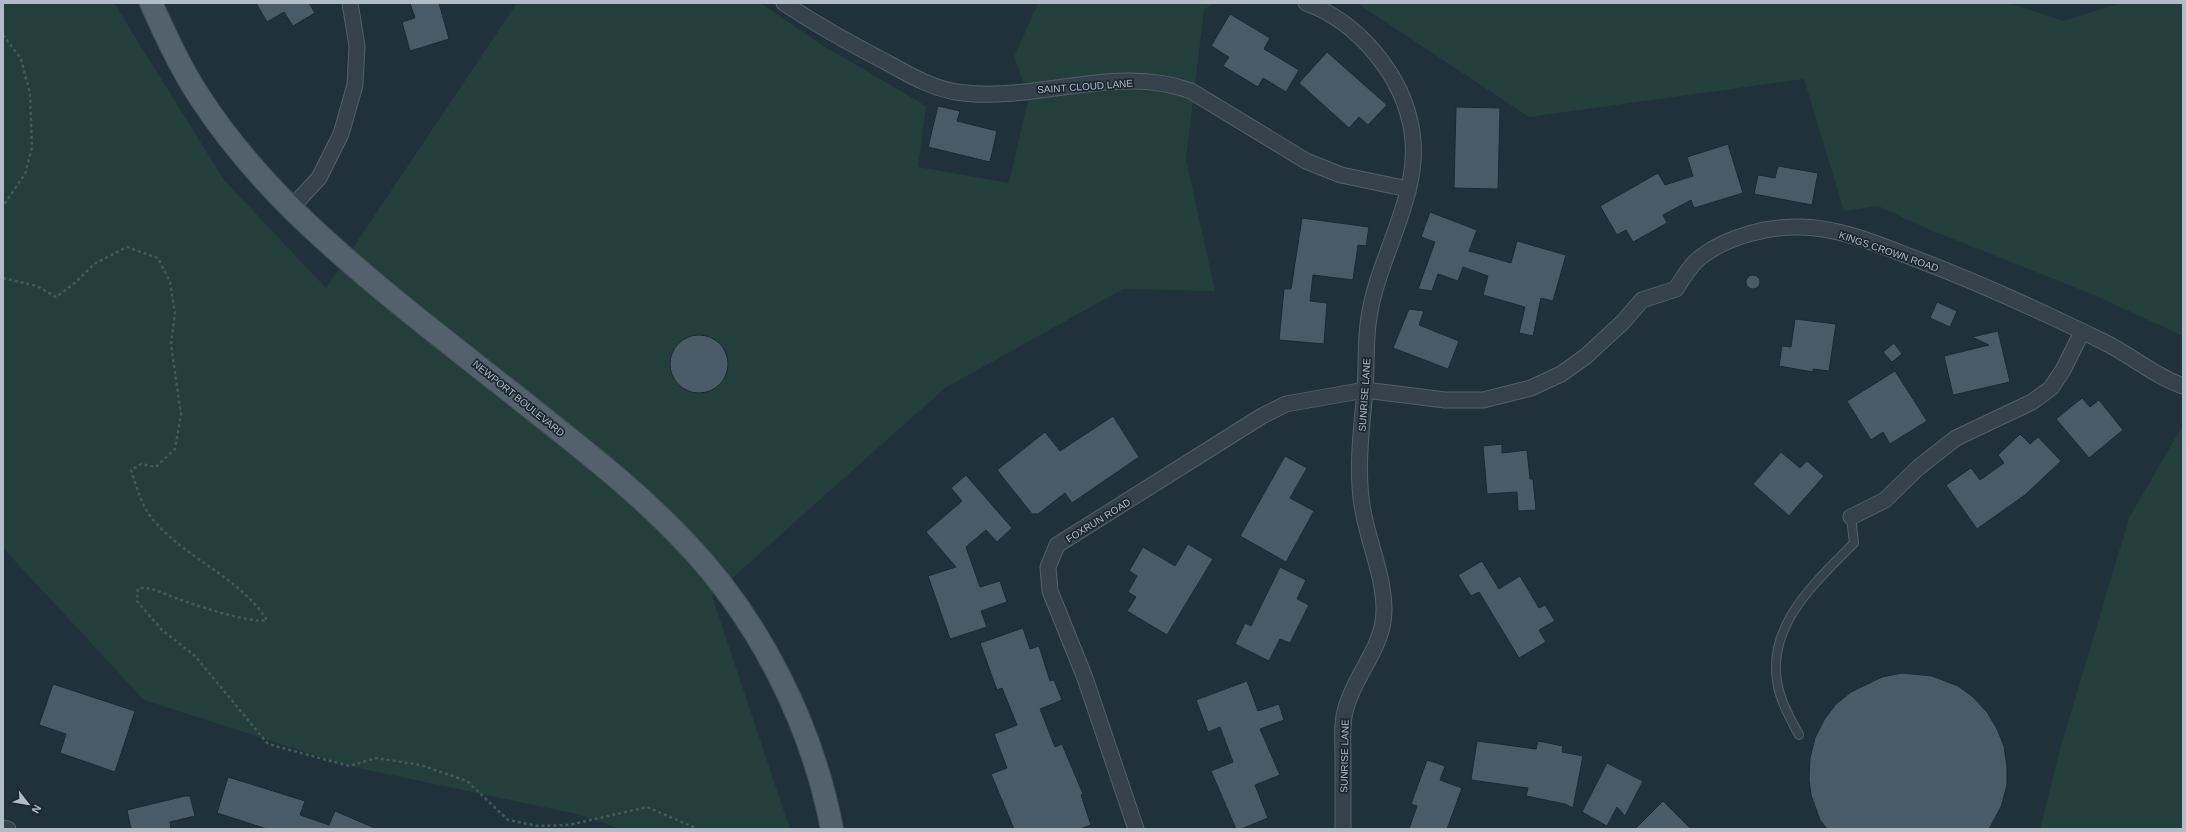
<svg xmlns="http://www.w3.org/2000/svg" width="2186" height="832" font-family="Arial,sans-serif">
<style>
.green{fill:#243e3c}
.building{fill:#4a5b67;stroke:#1c2932}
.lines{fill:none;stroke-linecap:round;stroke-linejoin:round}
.service-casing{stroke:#536069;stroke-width:10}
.minor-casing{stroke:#536069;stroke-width:17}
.primary-casing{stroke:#414e57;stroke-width:24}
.path{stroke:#435b59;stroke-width:2.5;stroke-dasharray:3 3;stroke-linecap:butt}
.service{stroke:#35424c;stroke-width:8}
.minor{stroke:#35424c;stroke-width:15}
.primary{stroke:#53616c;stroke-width:22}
.labels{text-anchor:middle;stroke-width:3.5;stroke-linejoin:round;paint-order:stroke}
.street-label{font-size:10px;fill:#b0bdc7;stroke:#1a2730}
</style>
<rect width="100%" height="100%" fill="#21313b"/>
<g class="green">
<path d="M3,3H114L224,180L326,288L517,3H760L822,45L926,106L918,167L1009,183L1029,96L1014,57L1038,3H1215L1204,9L1186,159L1215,291L1123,289L945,388L712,596L790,829H620L581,815L349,766L144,700L3,548Z"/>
<path d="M1357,3H2009L2063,21L2121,3H2183V336L2094,295L1928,229L1878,206L1844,211L1804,79L1529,117Z"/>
<path d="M2183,425V829H2040L2061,746L2129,518Z"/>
</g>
<g class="building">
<path d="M256,3H309L315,13L293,26L284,12L267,22Z"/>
<path d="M410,3H439L449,39L410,51L402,22L415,18Z"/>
<path d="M1230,14L1270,38L1264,49L1299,70L1286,92L1263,78L1258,87L1223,66L1229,57L1211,46Z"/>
<path d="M1327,52L1387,105L1368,125L1359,117L1349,128L1299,83Z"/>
<path d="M938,106L960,111L957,121L997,131L990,162L928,147Z"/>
<path d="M1456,107L1500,108L1498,189L1454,188Z"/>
<path d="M1728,144L1743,193L1694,208L1691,200L1663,215L1667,223L1633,242L1626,230L1617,235L1600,206L1658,173L1665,185L1693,176L1687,157Z"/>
<path d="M1778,166L1818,173L1812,205L1754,194L1758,175L1775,178Z"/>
<path d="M1430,212L1477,230L1469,251L1511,263L1517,241L1566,255L1553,301L1541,298L1533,336L1519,333L1525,307L1483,295L1488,276L1463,267L1458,281L1438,274L1432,291L1418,289L1435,242L1421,237Z"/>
<path d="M1302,218L1369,227L1366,246L1358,245L1353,280L1313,275L1310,301L1327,303L1324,344L1279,340L1284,289H1291Z"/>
<circle cx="1753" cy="282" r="7"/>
<path d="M1937,302L1957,311L1950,327L1930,318Z"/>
<path d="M1409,309L1424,311L1419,325L1459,341L1448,369L1393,348Z"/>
<path d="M1795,319L1836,324L1829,371L1813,369V372L1779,366L1782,346L1791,347Z"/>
<path d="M1998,331L2010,382L1953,395L1944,356L1989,345L1972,337Z"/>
<circle cx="699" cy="364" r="29"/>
<path d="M1894,343L1902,354L1892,362L1883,352Z"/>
<path d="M1895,371L1927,421L1890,444L1883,432L1871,440L1847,401Z"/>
<path d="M2082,398L2090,407L2099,400L2123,430L2089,458L2056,419Z"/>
<path d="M1113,416L1139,457L1072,503L1065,493L1038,514H1032L997,470L1045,432L1060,451Z"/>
<path d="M2020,434L2030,444L2038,437L2061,461L2025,495L1977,529L1946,485L1971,468L1980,480L2004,463L1998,455Z"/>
<path d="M1502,444V453L1527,450L1530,479H1533L1536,510L1518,511L1517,492L1487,494L1483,446Z"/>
<path d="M1781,452L1800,468L1807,461L1824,476L1789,516L1753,484Z"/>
<path d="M1285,456L1307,468L1290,498L1314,511L1286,562L1240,536Z"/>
<path d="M966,475L1012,528L997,542L986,530L966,547L980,587L1000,581L1007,602L981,611L987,627L950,639L928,576L956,567L926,532L962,501L951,488Z"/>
<path d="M1188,544L1213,559L1167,635L1127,611L1136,597L1128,592L1137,576L1129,571L1143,547L1175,566Z"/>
<path d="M1482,561L1499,589L1520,576L1539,608L1545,605L1555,621L1539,630L1546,642L1519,658L1479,592L1471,596L1458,575Z"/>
<path d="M1280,567L1306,580L1297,599L1309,605L1290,643L1280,639L1269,661L1235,644L1245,623L1251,626Z"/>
<path d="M1023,628L1030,649L1039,646L1050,681L1054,680L1062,700L1040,709L1055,747L1062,744L1083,794L1081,795L1091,825L1080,829H1014L991,774L1007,768L994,734L1017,725L1002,688L997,690L980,643Z"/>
<path d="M1902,673L1932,676L1958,686L1973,697L1987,712L1997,729L2004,746L2007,766V785L2001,807L1989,829H1827L1820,820L1811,795L1809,779L1810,758L1815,738L1824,720L1836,704L1851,692L1882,677Z"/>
<path d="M1247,681L1258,711L1279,704L1284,720L1260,729L1280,775L1255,785L1268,818L1241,829H1236L1211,771L1233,762L1220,727L1208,732L1196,700Z"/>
<path d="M53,684L135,711L115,772L60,753L66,734L39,725Z"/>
<path d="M1477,741L1536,749L1538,741L1563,746L1562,752L1583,756L1573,808L1565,804L1526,796L1528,788L1471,780Z"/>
<path d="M1427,760L1445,766L1440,780L1462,788L1447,829H1409L1417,806L1411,804Z"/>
<path d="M1607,763L1643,781L1625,816L1617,807L1607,826L1582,812Z"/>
<path d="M228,777L305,801L300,815L329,825L335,811L377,829H267L217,813Z"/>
<path d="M185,796H190L195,816L170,822L171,829H131L127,810Z"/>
<path d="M1663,801L1691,829H1635Z"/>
</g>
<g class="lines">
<g class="service-casing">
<path id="service" d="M1799,735C1790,718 1780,701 1777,681C1768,623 1817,581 1854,543L1851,517"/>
</g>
<g class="minor-casing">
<g id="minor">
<path d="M784,3C817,25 851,44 886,62C908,74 931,88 956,92C1033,104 1116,63 1191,91L1306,161L1341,175L1408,189"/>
<path d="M1306,3C1359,22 1404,77 1412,132C1422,194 1378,256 1369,317C1365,341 1367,365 1365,389C1362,427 1356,466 1362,505C1367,540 1384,574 1384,610C1384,648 1355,673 1346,708C1341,724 1343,742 1343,757C1343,781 1343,805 1343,829"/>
<path d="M291,208L319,178L341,134L355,85L357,46L350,3"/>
<path d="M1851,517L1885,500L1919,467L1956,438L2032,402L2051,388L2063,370L2082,332"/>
<path d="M3,828L8,829"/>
<path d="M1136,829L1085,678L1050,591L1048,567L1057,545L1262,416L1286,404L1365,390L1445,400H1483L1531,388L1561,374L1585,357L1623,322L1642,300L1676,289C1683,278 1691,264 1702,256C1729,236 1769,226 1802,227C1842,228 1882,246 1919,260C1982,284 2043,312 2104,342C2131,355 2154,376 2183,386"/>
</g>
</g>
<g class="primary-casing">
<path id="primary" d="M151,3C165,34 180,67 199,96C224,135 260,177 293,210C373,288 464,354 551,424C599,462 645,499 687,544C760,621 812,725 832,829"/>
</g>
<g class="path">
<path d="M3,35L21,59L30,94L32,148L25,174L3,206"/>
<path d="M3,278L37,286L56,297L76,282L94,264L127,247L158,258L170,282L175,313L171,345L181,414L175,449L156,467L141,464L131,470C136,485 141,504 151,517C184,559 238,575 267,620C250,624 195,605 176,598C161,593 154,587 138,588L137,601L162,630L195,656L268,744L349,766L376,758L421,765L467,781L508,820L538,826L569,825L647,807L698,829"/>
</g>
<use href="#service" class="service"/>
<use href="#minor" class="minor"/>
<use href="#primary" class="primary"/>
</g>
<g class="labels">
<g class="street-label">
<text transform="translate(1085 86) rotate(-4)" y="4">SAINT CLOUD LANE</text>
<text transform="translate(1889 251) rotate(19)" y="4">KINGS CROWN ROAD</text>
<text transform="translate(1364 395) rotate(-86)" y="4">SUNRISE LANE</text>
<text transform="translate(519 398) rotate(39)" y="4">NEWPORT BOULEVARD</text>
<text transform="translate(1098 520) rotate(-32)" y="4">FOXRUN ROAD</text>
<text transform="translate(1344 756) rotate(-89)" y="4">SUNRISE LANE</text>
</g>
</g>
<rect width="2186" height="832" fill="none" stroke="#b0bdc7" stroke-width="8"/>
<g transform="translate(28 804) rotate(121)" stroke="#1a2730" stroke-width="3" paint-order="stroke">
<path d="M0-3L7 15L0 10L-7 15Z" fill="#b0bdc7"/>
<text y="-6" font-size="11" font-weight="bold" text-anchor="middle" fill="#b0bdc7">N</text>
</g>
</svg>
